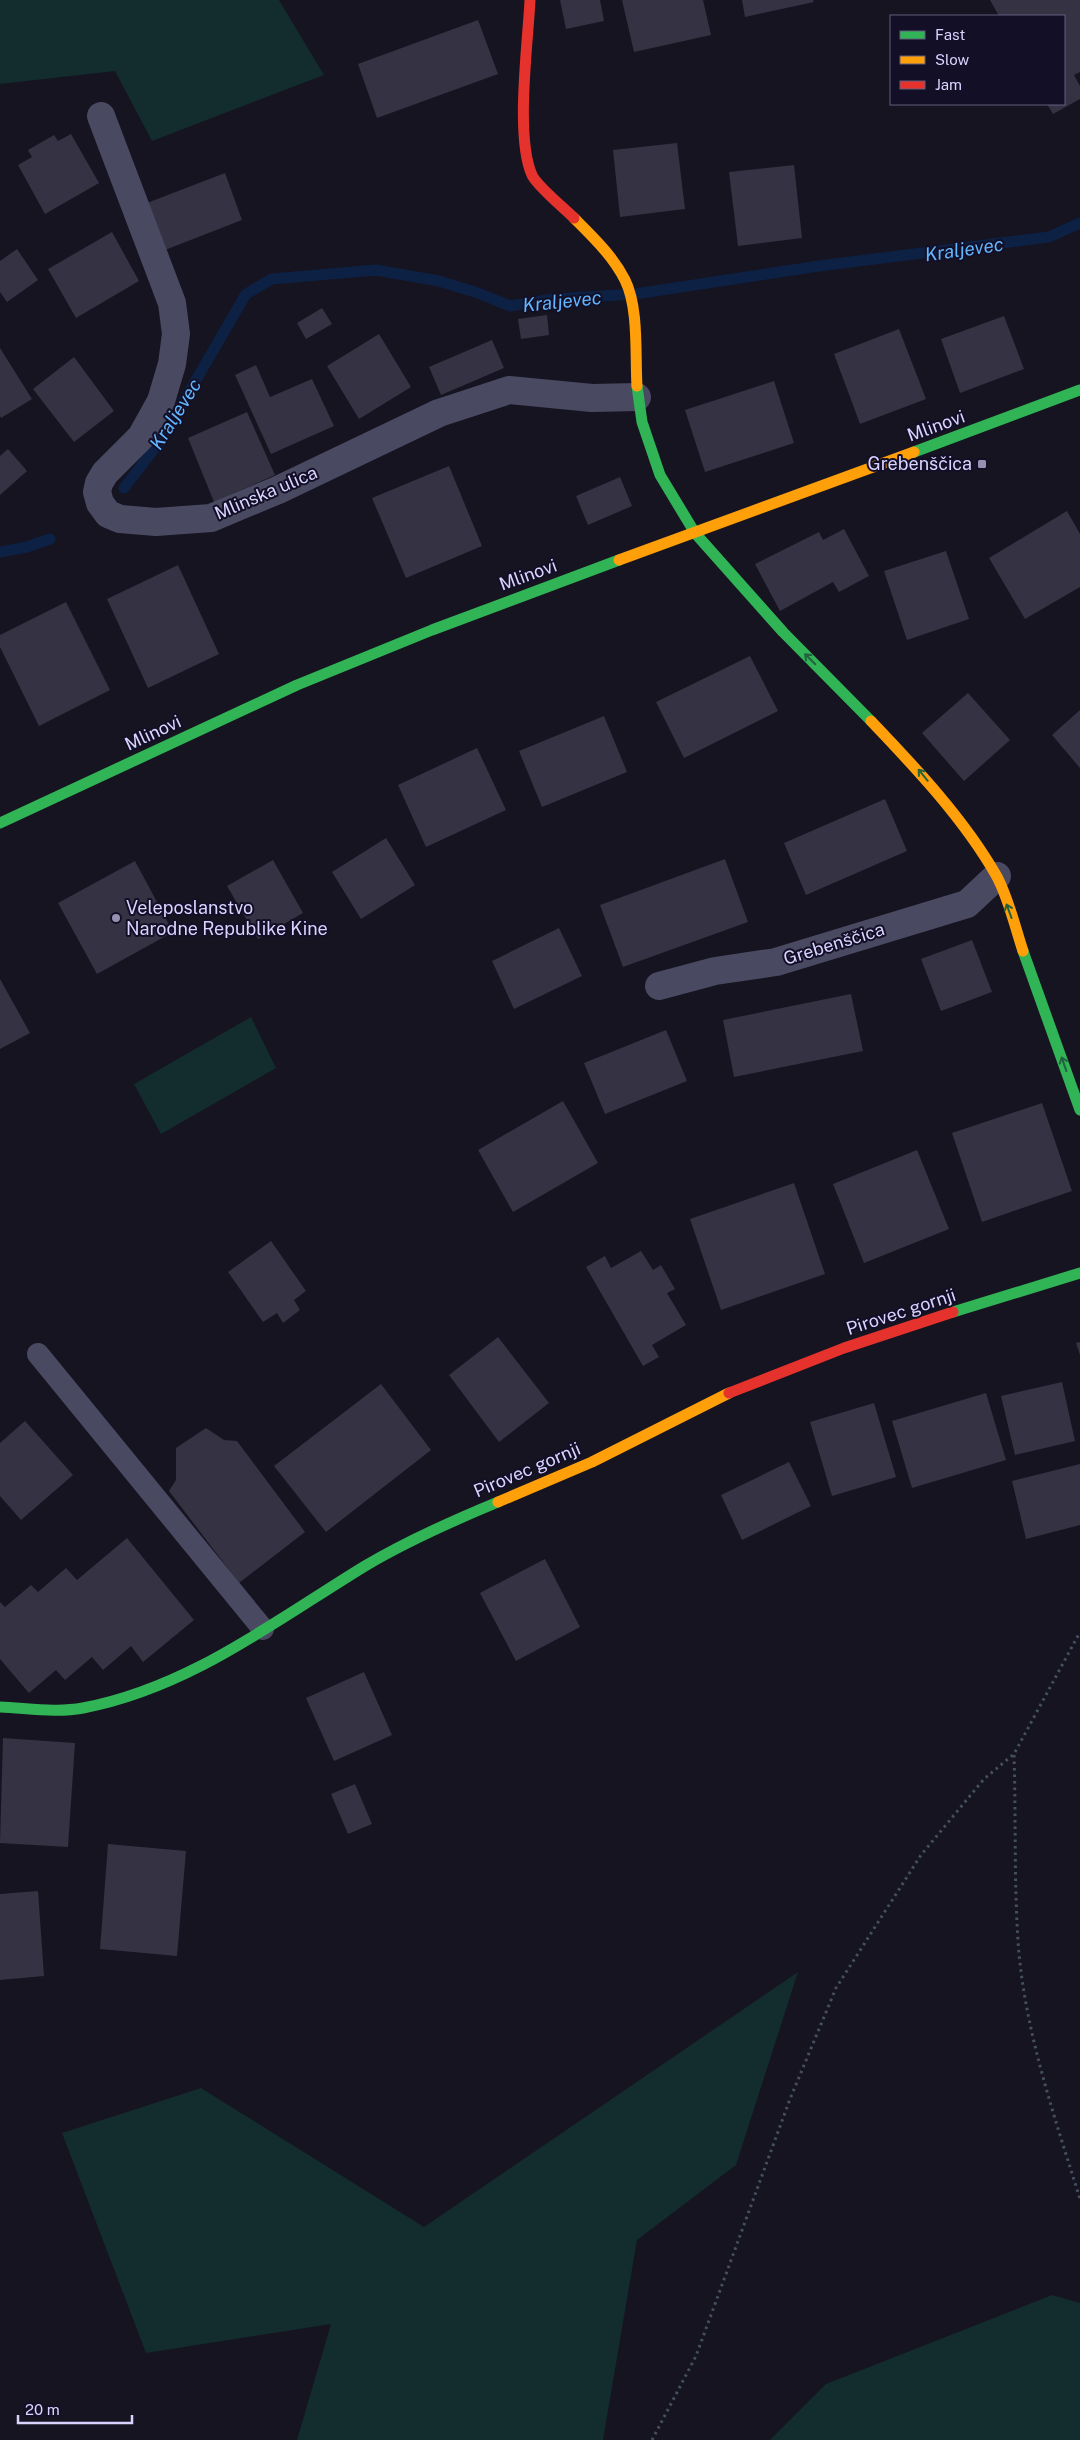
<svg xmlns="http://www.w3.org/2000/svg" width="1080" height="2440" font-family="'Public Sans',sans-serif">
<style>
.green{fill:#132c2d}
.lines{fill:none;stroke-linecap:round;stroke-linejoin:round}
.stream{stroke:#0d2144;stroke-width:11}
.building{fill:#343243}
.path{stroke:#44505f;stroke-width:3;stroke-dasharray:2.5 4;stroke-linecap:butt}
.lane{stroke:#4a4962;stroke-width:22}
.street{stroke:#4a4962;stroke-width:28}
.fast{stroke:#30b455;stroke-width:11}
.slow{stroke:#ff9f0a;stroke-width:11}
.jam{stroke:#e5322d;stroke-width:11}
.oneway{stroke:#22623e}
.poi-dot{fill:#9591b1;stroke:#130f26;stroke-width:2}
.labels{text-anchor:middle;stroke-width:4;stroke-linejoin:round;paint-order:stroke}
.street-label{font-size:18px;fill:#d9d4ff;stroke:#130f26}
.poi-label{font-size:18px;fill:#d9d4ff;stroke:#130f26;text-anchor:end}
.water-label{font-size:19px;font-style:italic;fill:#62b6ff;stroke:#130f26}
</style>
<rect width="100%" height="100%" fill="#161421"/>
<g class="green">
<path d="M0,0H279L324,75L152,141L115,71L0,84Z"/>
<path d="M251,1017L276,1068L161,1134L134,1084Z"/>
<path d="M798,1972L736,2165L637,2240L603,2440H297L331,2324L146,2353L62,2133L201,2088L424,2227Z"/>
<path d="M1052,2295L1080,2303V2440H770L826,2384Z"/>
</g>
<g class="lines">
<g class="stream">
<path d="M124,488L161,440L246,294L272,279L376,270L439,281L478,293L510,306L553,299L635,294L819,266L1049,237L1080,223"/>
<path d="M0,552L27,547L50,539"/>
</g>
</g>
<g class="building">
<path d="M560,0H600L604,21L566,29Z"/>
<path d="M622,0H703L711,35L634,52Z"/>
<path d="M742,0H813L814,2L745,17Z"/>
<path d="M990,0H1080V72L1074,75L1080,86V99L1053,114L1047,104H1064V16H999Z"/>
<path d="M478,20L498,74L377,118L358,64Z"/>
<path d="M71,134L99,183L45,214L18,165L32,157L28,150L54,135L58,141Z"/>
<path d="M677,143L685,209L620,217L613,150Z"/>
<path d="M794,165L802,238L738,246L729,172Z"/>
<path d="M225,173L242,220L165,250L147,203Z"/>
<path d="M112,232L139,281L76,318L48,269Z"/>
<path d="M17,249L38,280L7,302L0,292V261Z"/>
<path d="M322,308L332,324L306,339L297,323Z"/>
<path d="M547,315L549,335L521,339L518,319Z"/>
<path d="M1004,316L1024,369L960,393L941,339Z"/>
<path d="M899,329L926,399L860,424L834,354Z"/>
<path d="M379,334L411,387L359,419L327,366Z"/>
<path d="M492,340L504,368L441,395L429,367Z"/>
<path d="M0,348L32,399L1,418L0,416Z"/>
<path d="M74,357L114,411L74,442L33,389Z"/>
<path d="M256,365L270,397L312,379L334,426L271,454L235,375Z"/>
<path d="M774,381L794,443L705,472L685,410Z"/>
<path d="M247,412L275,475L214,502L188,438Z"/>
<path d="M8,449L27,471L0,495V456Z"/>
<path d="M449,466L482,546L406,578L372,498Z"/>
<path d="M620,477L632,506L588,525L576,496Z"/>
<path d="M1067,511L1080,534V587L1025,619L989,558Z"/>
<path d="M844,529L869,576L839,592L833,582L780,611L755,564L819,532L823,540Z"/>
<path d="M946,551L969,619L907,640L884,571Z"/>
<path d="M178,565L219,654L148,688L107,599Z"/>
<path d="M66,602L110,690L39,726L0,647V635Z"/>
<path d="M750,656L778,711L684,758L656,702Z"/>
<path d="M968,693L1010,740L964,781L922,733Z"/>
<path d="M1080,710V768L1052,735Z"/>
<path d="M604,716L627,772L542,807L519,751Z"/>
<path d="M477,748L506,810L426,847L398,785Z"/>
<path d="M885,799L907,851L806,895L784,843Z"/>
<path d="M386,838L415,885L361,919L332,872Z"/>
<path d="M725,859L748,922L623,967L600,905Z"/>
<path d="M273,860L303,913L258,939L227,886Z"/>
<path d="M135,861L173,932L97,974L58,903Z"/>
<path d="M559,928L582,976L514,1009L492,961Z"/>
<path d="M972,940L992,992L941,1011L921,959Z"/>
<path d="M0,979L30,1033L0,1049Z"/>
<path d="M851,994L863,1051L734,1077L723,1020Z"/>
<path d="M666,1030L687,1081L605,1114L584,1063Z"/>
<path d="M563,1101L598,1163L513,1212L478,1150Z"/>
<path d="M1042,1103L1072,1191L982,1222L952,1133Z"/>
<path d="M917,1150L949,1229L864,1263L833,1184Z"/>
<path d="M794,1183L825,1274L721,1310L690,1219Z"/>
<path d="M271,1241L306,1291L294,1300L300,1310L283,1323L277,1313L263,1322L228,1272Z"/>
<path d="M641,1251L653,1270L661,1265L675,1289L667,1293L686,1325L652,1345L659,1357L643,1366L586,1267L605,1256L611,1268Z"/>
<path d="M498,1337L549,1403L499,1442L449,1375Z"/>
<path d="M1080,1342V1355L1076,1343Z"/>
<path d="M1062,1382L1075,1441L1015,1455L1001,1396Z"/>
<path d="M381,1384L431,1450L326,1532L274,1466Z"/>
<path d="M986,1393L1006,1460L912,1488L892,1421Z"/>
<path d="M874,1403L896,1477L832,1496L810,1422Z"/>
<path d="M25,1421L73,1475L21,1520L0,1496V1443Z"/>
<path d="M206,1428L224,1440L237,1441L305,1532L239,1583L169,1491L176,1480V1448Z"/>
<path d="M789,1462L811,1506L742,1540L721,1495Z"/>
<path d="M1080,1464V1525L1026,1539L1012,1481Z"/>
<path d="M127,1538L194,1620L143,1662L131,1646L103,1670L92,1657L65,1680L56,1670L29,1693L0,1659V1602L5,1607L31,1585L38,1592L66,1568L77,1580Z"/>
<path d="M545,1559L580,1627L516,1661L480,1593Z"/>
<path d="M364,1672L392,1735L334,1761L306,1698Z"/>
<path d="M3,1738L75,1743L68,1847L0,1843Z"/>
<path d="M355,1784L372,1824L348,1834L331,1794Z"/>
<path d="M108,1844L186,1851L177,1956L100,1949Z"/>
<path d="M38,1891L44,1976L0,1980V1894Z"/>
</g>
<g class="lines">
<g class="path">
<path d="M1014,1755C1016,1817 1014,1879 1018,1941C1024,2029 1054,2115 1080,2199"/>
<path d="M652,2440L696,2356L790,2099L836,1988L921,1855L984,1779L1014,1754L1080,1632"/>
</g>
<path class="lane" d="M38,1354L263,1629"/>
<g class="street">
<path d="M101,116L172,303L176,334L172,364L161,401L141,437L105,473L99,483L97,492L100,503L108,514L120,519L156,522L211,518L278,490L439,413L509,390L592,398L637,397"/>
<path d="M659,986L715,971L776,962L967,904L997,876"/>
</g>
<g class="fast">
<path d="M637,386L642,422L660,475L695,533L783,632L871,721"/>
<path d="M914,452L1080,390"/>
<path d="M0,823L297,685L432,630L619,560"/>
<path d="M1023,951L1080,1110"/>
<path d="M953,1312L1080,1273"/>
<path d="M0,1707C27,1708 56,1713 83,1708C189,1688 275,1621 365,1566C407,1541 452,1521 498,1502"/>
</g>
<g class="slow">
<path d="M574,218C593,237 613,256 625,280C639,308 635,355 637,386"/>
<path d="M619,560L914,452"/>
<path d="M871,721C915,767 964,819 996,875C1008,896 1015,927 1023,951"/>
<path d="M498,1502L592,1462L729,1393"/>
</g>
<g class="jam">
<path d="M530,0C528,43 515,137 532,175C536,185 565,209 574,218"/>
<path d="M729,1393L844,1348L953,1312"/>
</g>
</g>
<defs><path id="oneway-shaft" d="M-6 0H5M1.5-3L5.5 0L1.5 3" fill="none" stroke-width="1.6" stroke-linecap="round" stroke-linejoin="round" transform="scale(1.25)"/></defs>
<g class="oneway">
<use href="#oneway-shaft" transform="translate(810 659) rotate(-135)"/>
<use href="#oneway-shaft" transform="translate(923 775) rotate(-129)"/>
<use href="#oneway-shaft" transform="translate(1009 911) rotate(-110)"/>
<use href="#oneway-shaft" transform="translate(1064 1064) rotate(-109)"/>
</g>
<g class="poi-dot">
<rect x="977" y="459" width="10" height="10" rx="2.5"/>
<circle cx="116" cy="918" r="5"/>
</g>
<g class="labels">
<g class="street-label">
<text transform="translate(936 426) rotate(-20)" y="6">Mlinovi</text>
<text transform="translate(266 493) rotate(-23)" y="6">Mlinska ulica</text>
<text transform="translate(528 575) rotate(-20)" y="6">Mlinovi</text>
<text transform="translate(153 733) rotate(-25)" y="6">Mlinovi</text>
<text transform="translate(834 944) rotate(-17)" y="6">Grebenščica</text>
<text transform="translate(901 1312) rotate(-18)" y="6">Pirovec gornji</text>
<text transform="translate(527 1470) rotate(-23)" y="6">Pirovec gornji</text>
</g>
<g class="poi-label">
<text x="972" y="470">Grebenščica</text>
<text x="126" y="914" text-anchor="start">Veleposlanstvo<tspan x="126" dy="21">Narodne Republike Kine</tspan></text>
</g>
<g class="water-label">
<text transform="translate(964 249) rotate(-8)" y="7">Kraljevec</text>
<text transform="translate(562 301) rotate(-6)" y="7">Kraljevec</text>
<text transform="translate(175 414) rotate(-58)" y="7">Kraljevec</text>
</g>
</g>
<rect x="890" y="15" width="175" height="90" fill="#130f26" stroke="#625e7d"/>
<rect x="900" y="31" width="25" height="8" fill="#30b455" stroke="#625e7d"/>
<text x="935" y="40" font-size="15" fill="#d9d4ff">Fast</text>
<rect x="900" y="56" width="25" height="8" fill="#ff9f0a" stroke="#625e7d"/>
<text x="935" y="65" font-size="15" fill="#d9d4ff">Slow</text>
<rect x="900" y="81" width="25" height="8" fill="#e5322d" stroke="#625e7d"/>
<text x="935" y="90" font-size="15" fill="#d9d4ff">Jam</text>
<path d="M18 2415v8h114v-8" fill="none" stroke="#d9d4ff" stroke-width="2.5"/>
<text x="25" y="2415" font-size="15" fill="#d9d4ff" stroke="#130f26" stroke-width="4" paint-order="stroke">20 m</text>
</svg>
